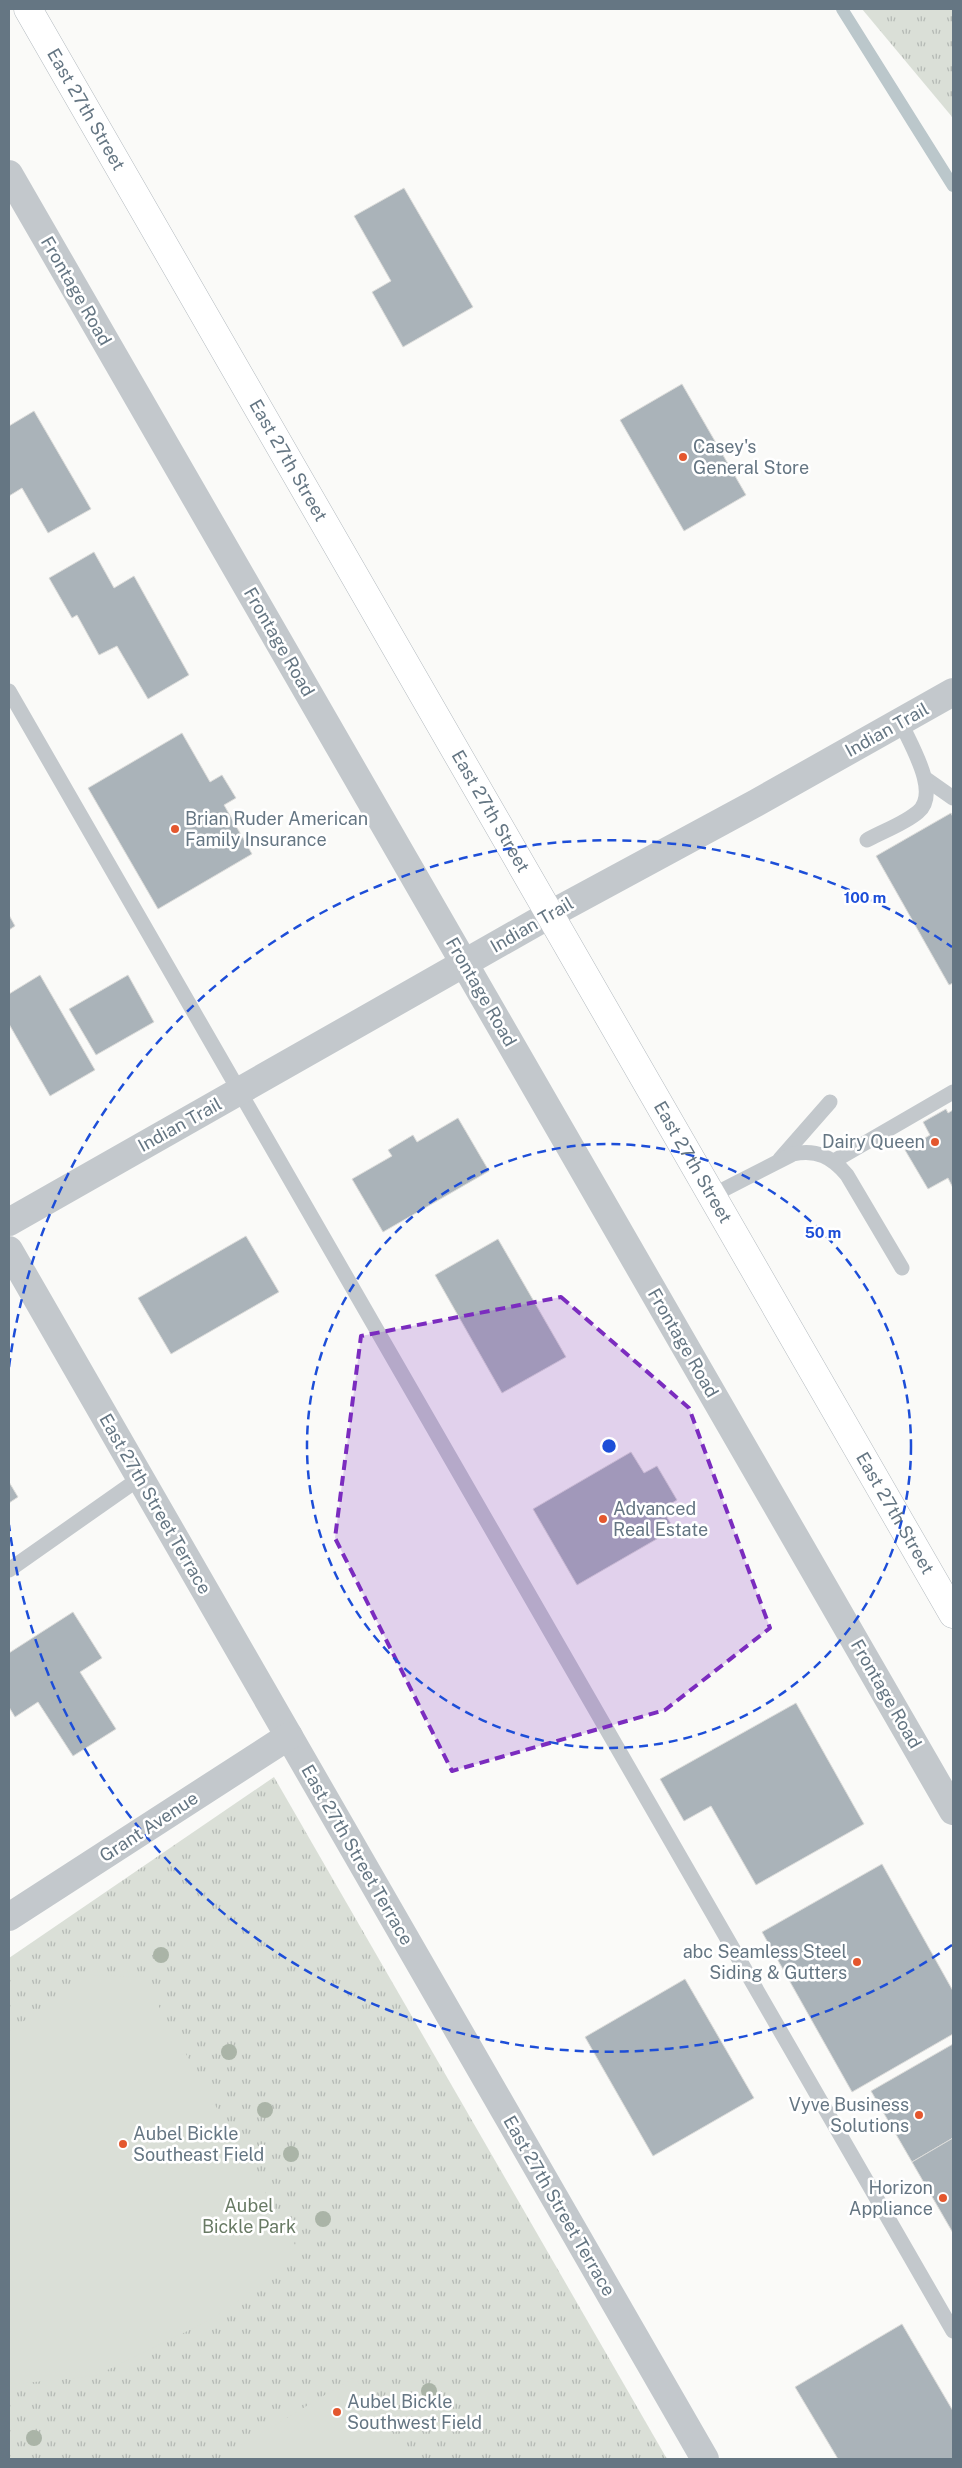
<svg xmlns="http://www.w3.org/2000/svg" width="962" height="2468" font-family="'Public Sans',sans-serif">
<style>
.grass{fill:url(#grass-tufts)}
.pitch{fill:#dadfd7}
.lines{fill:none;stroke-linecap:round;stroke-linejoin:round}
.stream{stroke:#bbc7cb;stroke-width:12}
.building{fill:#aab3b9;stroke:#dcdcda}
.secondary-casing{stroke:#b3babf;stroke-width:29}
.lane{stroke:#c3c8cc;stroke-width:15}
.street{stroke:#c3c8cc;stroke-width:28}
.secondary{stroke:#fff;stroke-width:28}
.tree{fill:#aab4a7}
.marked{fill:#7b2cbf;fill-opacity:0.2;stroke:#7b2cbf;stroke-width:4;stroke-dasharray:10 6;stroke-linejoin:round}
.ring{fill:none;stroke:#1d4ed8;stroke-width:2.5;stroke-dasharray:9 6}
.poi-dot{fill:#e4572e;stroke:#fff;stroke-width:2}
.labels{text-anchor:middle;stroke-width:5;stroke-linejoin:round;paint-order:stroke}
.street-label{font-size:18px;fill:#657683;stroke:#fff}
.poi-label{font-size:18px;fill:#657683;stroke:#fff;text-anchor:start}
.park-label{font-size:18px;fill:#687a64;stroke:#fff}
.centre{fill:#1d4ed8;stroke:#fff;stroke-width:2.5}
.ring-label{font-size:15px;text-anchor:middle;font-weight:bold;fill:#1d4ed8;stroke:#fff;stroke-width:5;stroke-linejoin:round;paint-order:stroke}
</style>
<defs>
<pattern id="grass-tufts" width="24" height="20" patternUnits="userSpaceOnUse" patternTransform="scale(1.25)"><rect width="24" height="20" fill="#dadfd7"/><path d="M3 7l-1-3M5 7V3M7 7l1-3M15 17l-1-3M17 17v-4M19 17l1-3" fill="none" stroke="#b4b9b4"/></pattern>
</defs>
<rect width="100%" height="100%" fill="#fafaf8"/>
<g class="grass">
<path d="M862,9H953V118Z"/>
<path d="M274,1777L667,2459H9V1958Z"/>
</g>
<g class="pitch">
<path d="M93,1975L142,1977L302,2257L210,2320L95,2376L14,2384L9,2382V2031Z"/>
<path d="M355,2377L407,2459H229L240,2446Z"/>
</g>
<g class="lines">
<path class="stream" d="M842,9L953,186"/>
</g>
<g class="building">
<path d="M404,188L473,307L403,347L372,292L391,281L354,216Z"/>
<path d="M682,384L746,495L684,531L620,420Z"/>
<path d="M34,411L91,509L48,533L22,488L9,496V426Z"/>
<path d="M94,552L114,588L134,576L189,675L148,699L117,646L99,655L77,615L72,618L49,578Z"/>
<path d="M182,733L210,782L222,775L236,798L224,805L252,854L158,909L88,788Z"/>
<path d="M951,813L953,817V983L949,985L876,856Z"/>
<path d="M9,915L15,926L9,930Z"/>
<path d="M40,975L95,1070L50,1096L9,1024V994Z"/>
<path d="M128,975L154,1022L96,1055L69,1009Z"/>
<path d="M946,1109L948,1113L953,1110V1188L948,1178L928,1189L905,1150L930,1135L923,1122Z"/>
<path d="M458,1118L489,1171L383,1232L352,1179L392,1156L388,1150L413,1135L417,1142Z"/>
<path d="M246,1236L279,1292L171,1354L138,1298Z"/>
<path d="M498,1239L566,1357L502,1393L435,1275Z"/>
<path d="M631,1452L644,1473L657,1466L677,1500L662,1509L674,1529L577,1585L533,1509Z"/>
<path d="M9,1482L18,1497L9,1503Z"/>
<path d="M73,1612L102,1658L80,1672L116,1729L73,1756L38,1702L15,1717L9,1707V1653Z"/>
<path d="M796,1703L864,1824L756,1885L711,1806L684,1821L660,1779Z"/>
<path d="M882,1864L953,1991V2034L852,2092L762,1932Z"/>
<path d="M685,1979L754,2098L653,2156L585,2037Z"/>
<path d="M953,2044V2138L912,2162L871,2091Z"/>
<path d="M953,2138V2233L912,2162Z"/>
<path d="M902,2324L953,2411V2459H838L795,2387Z"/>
</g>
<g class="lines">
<g class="secondary-casing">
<g id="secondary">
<path id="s1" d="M28,9L953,1614"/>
</g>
</g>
<g class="lane">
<path d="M9,691L953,2331"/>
<path d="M926,779L953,798"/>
<path d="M867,840C883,831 904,824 918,812C941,793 910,744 901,723"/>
<path d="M780,1159L830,1102"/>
<path d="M834,1161L953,1092"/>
<path d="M711,1196L793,1154C817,1149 832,1157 847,1175L902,1268"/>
<path d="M9,1570L140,1478"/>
</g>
<g class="street">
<path d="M9,174L953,1811"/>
<path d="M9,1222L549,915L756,803L953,692"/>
<path d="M9,1250L705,2459"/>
<path d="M9,1917L289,1736"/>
</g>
<use href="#secondary" class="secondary"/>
</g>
<g class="tree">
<circle cx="161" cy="1955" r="8"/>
<circle cx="229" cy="2052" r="8"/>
<circle cx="265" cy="2110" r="8"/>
<circle cx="291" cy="2154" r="8"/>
<circle cx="323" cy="2219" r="8"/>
<circle cx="429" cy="2391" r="8"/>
<circle cx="34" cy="2438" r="8"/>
</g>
<path class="marked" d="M561,1297L689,1408L770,1628L665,1710L452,1771L335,1538L361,1336Z"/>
<g class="ring">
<circle cx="609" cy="1446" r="302"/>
<path d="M952 1945A605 605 0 0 1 9 1525M9 1367A605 605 0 0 1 952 947"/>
</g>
<g class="poi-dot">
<circle cx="683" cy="457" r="5"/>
<circle cx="175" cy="829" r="5"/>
<circle cx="935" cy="1142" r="5"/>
<circle cx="603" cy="1519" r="5"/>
<circle cx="857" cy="1962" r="5"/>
<circle cx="919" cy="2115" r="5"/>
<circle cx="123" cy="2144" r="5"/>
<circle cx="943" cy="2198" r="5"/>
<circle cx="337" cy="2412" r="5"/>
</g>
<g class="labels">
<g class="street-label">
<text dy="6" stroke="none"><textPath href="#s1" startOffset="116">East 27th Street</textPath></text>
<text transform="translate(76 291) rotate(60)" y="6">Frontage Road</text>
<text dy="6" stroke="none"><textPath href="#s1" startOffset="521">East 27th Street</textPath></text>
<text transform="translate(279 642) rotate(60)" y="6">Frontage Road</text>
<text transform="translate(887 730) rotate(-29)" y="6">Indian Trail</text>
<text dy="6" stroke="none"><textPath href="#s1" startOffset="926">East 27th Street</textPath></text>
<text transform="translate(532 925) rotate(-30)" y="6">Indian Trail</text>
<text transform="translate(481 992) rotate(60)" y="6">Frontage Road</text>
<text transform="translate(180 1125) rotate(-29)" y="6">Indian Trail</text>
<text dy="6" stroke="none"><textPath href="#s1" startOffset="1331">East 27th Street</textPath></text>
<text transform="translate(683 1343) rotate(60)" y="6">Frontage Road</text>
<text transform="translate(155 1504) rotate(60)" y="6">East 27th Street Terrace</text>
<text dy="6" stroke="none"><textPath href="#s1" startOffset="1736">East 27th Street</textPath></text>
<text transform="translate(886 1694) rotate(60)" y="6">Frontage Road</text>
<text transform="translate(149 1827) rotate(-33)" y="6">Grant Avenue</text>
<text transform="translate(357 1855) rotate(60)" y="6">East 27th Street Terrace</text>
<text transform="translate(559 2206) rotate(60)" y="6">East 27th Street Terrace</text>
</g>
<g class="poi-label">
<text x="693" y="453">Casey's<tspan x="693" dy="21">General Store</tspan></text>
<text x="185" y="825">Brian Ruder American<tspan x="185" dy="21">Family Insurance</tspan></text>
<text x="925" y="1148" text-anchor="end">Dairy Queen</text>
<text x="613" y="1515">Advanced<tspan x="613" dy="21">Real Estate</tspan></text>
<text x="847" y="1958" text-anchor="end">abc Seamless Steel<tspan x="847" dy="21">Siding &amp; Gutters</tspan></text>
<text x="909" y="2111" text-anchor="end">Vyve Business<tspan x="909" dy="21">Solutions</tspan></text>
<text x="133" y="2140">Aubel Bickle<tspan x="133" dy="21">Southeast Field</tspan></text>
<text x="933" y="2194" text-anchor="end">Horizon<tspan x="933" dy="21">Appliance</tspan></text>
<text x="347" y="2408">Aubel Bickle<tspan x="347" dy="21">Southwest Field</tspan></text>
</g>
<g class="park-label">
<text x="249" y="2212">Aubel<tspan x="249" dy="21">Bickle Park</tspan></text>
</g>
</g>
<circle cx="609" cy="1446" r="8" class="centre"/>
<g class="ring-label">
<text x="865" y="903">100 m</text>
<text x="823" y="1238">50 m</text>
</g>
<rect width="962" height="2468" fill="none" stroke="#657683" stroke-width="20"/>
</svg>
